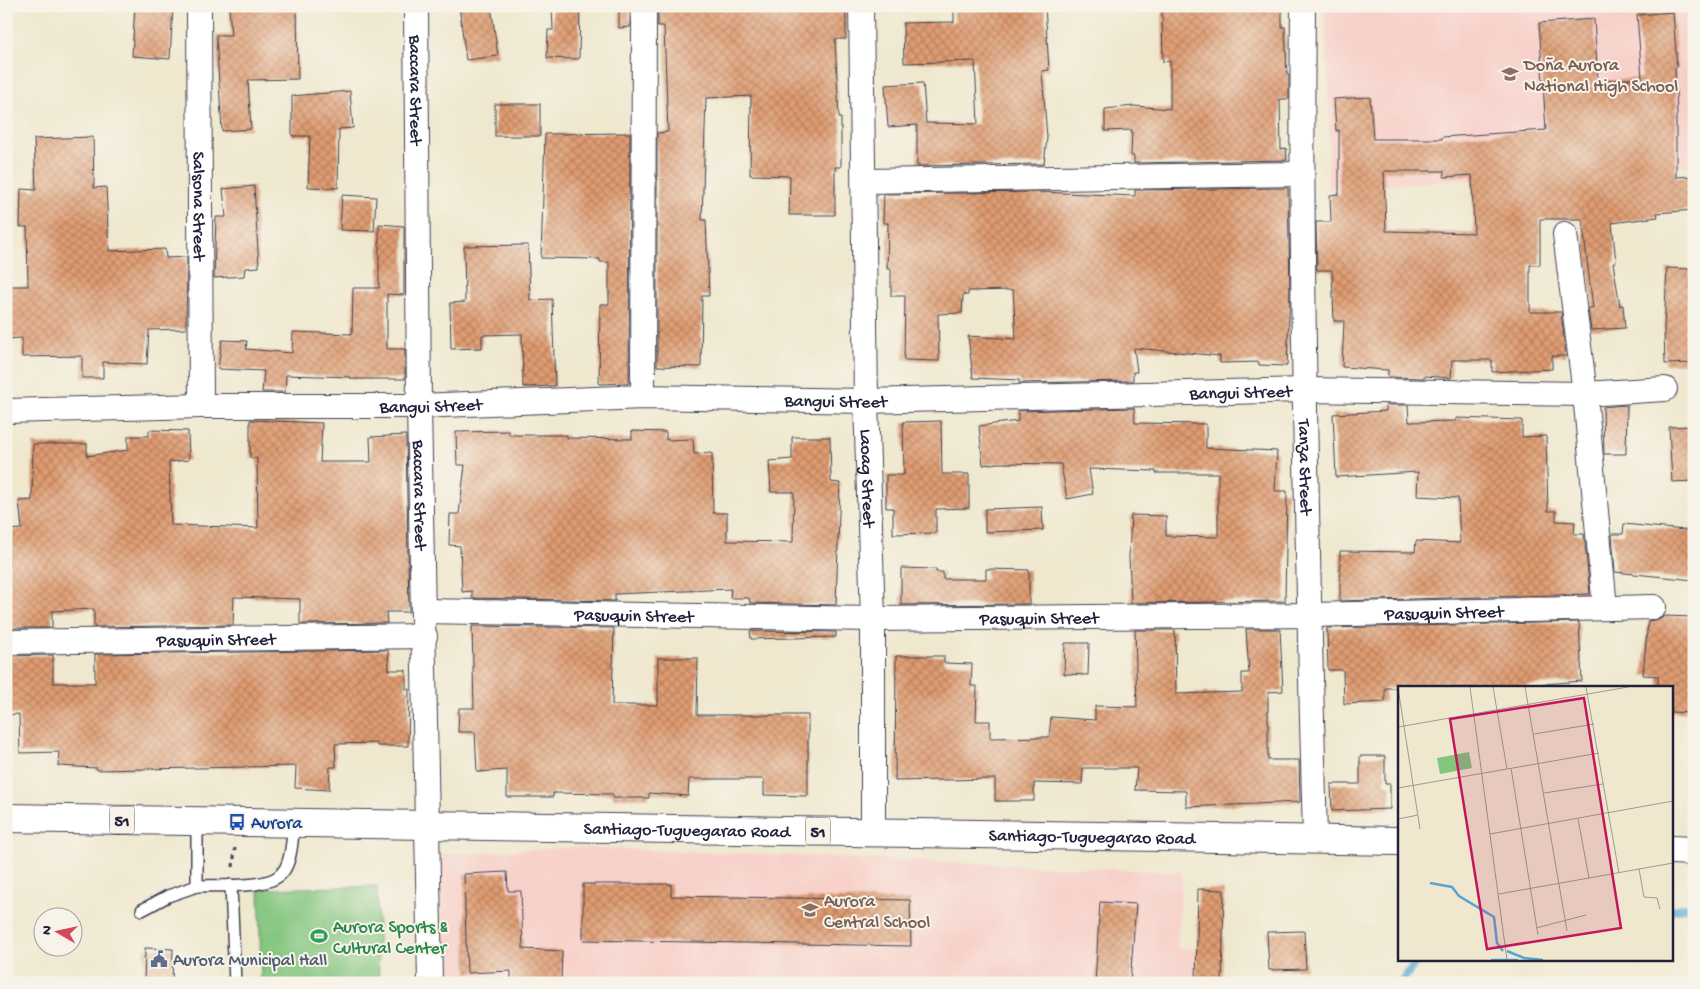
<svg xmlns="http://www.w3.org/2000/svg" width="1700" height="989" font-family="'Gochi Hand',sans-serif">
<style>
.built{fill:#f7d0c9}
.park{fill:#82c57e;stroke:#52745c}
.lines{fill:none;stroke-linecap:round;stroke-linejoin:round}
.stream{stroke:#57a5d0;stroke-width:8}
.building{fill:url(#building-cross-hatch);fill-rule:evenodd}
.service-casing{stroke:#414051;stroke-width:14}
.minor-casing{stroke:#414051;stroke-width:26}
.trunk-casing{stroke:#414051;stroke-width:30}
.path{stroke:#414051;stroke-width:3;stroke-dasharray:4 4;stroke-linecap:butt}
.service{stroke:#fff;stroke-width:11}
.minor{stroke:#fff;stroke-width:24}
.trunk{stroke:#fff;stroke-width:28}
.labels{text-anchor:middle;stroke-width:4;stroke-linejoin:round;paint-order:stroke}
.shield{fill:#f7f3e8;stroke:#62616f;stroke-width:1}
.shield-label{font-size:16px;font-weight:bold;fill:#22223b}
.education-label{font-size:18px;fill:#785e54;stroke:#f7f3e8;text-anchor:start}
.street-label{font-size:18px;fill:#22223b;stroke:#f7f3e8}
.transit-label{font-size:18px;fill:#164399;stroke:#f7f3e8;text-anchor:start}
.leisure-label{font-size:18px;fill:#27864d;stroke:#f7f3e8;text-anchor:start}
.service-label{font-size:18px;fill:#4e5e75;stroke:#f7f3e8;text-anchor:start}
.inset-river{fill:none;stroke:#57a5d0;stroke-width:2.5}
.inset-road{fill:none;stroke:#9d9994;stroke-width:1}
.view{fill:#c2185b;fill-opacity:0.15;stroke:#c2185b;stroke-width:2.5}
.inset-edge{fill:none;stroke:#22223b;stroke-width:2.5}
</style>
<defs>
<pattern id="building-cross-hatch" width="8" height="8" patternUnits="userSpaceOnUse" patternTransform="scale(1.25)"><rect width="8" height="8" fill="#e09c71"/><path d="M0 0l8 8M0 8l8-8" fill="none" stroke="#b57f5e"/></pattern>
</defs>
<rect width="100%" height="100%" fill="#f7f3e8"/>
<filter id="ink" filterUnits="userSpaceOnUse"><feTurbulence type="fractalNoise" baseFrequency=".02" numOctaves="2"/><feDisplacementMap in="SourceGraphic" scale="10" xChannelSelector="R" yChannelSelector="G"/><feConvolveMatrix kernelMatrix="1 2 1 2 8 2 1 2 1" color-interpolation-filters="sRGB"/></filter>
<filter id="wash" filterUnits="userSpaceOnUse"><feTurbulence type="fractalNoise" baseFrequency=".0096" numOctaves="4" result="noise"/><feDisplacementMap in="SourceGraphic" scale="20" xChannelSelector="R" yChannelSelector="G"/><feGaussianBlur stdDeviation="1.12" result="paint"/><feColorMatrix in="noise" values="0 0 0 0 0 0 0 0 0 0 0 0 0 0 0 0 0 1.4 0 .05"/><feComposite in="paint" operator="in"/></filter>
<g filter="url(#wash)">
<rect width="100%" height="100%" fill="#efe8cf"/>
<g class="built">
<path d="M1325,6H1694V165L1327,189L1330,142Z"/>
<path d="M576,847L1182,872L1177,948L1196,950L1195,983H441L439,855Z"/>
</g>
<path class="park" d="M377,886L379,983H261L259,889Z"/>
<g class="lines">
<g class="stream">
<path d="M1671,910L1694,906"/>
<path d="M1401,983L1417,960"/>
</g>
</g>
<g id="blocks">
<g class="building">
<path d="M135,6H173L170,59L132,56Z"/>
<path d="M229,6H297L298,79L248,80L251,129L222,131L216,35H231Z"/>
<path d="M459,6H491L498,56L466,60Z"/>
<path d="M552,6H580L579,59L547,58L548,30H553Z"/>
<path d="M619,6H630V27L619,28Z"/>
<path d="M658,6H846V39H835L839,118H841V167H835V215H789L790,176L750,175L751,96L706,98L702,220H706L709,296H702L701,367L657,366V133L668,132L664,26H658Z"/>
<path d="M969,6H1045L1049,70L1042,71L1047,138L1044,164L917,166V125L888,127L885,85L923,83L926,123L978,124L975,61L904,63L903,23L954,22V10H970Z"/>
<path d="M1209,6H1282V27H1285L1287,75H1289V99H1280L1281,149L1286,148L1287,160L1134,163V156H1131L1132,130L1105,131V109L1134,106L1170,109V61L1163,62L1162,11L1209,10Z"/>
<path d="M1673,12L1677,67H1675L1677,115L1676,116V177L1694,176V210L1657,213L1658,217L1612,223L1616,262L1613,263L1620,306L1623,305L1625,328L1591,330L1588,308H1593L1582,219H1540V265H1530V312H1561L1566,356H1552V369L1492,372V360H1452L1451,378L1424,376V378L1388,377V370L1342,367L1344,321H1334L1332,270H1317L1316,222H1331L1330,195L1339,194V130L1336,131L1334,99L1370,97L1373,139H1442V137L1546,130L1539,23L1594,19L1598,81L1642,78L1637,15ZM1384,171H1444V177L1472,175L1474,233L1386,231Z"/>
<path d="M350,91L353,128L339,129L338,188L308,187L310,136H292V96Z"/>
<rect x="495" y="104" width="45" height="32"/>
<path d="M630,133L629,383L599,384L600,304H609V262H600V259L541,258L545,134Z"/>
<path d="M93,137L94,188L106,187L109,251L165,249L166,258L187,257L186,329L149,330L147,364L103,362V378H82V356L22,357V338L6,339V286H28L27,227H20L21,189L36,190L34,139Z"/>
<path d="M254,186L259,267L245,268L244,276L214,278L216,217H226L223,189Z"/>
<path d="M1288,188L1290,291L1287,366L1259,365V362L1220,363V356L1134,348L1137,372H1133V381L1019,383V380L973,378L968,336L1016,339L1013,290L968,291V295H963L962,313L938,314L939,361L904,360L905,296H891V269H887L888,223H883L884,194L1039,192L1135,196V190Z"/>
<path d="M342,195L376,197L374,231L340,230Z"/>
<path d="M379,224L404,226V295L387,294V349H405V379H351V377L286,375L285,392H262L264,371L218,369L222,340L247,341L246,349L292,353L293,332L352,334L353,288H379Z"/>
<path d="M528,245L530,300L552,299L555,386L523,387L522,334L482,335V348L451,349L450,303L465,302L464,246Z"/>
<path d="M1667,268L1691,269L1689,313L1692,363L1665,364L1664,330Z"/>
<path d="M1386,405H1408L1409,422L1456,421V418L1522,420V437L1546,436L1548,511H1556V521L1575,522L1574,534H1584L1590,594L1340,601V551L1415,552L1416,541L1460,543L1458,498L1417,496L1418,472L1336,477L1333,414L1386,411Z"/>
<path d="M1627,405L1626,454H1604L1603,407Z"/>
<path d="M1134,408L1135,423L1206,424V448L1277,451L1275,491H1287L1285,601L1131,603L1129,557L1131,515L1166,516V536L1218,537V473H1156V471L1089,469L1093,494L1067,499L1061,464L998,463L983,465L979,426L1018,421V411Z"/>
<path d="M250,420L322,423L320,462H371L370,437L406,435L409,612H386L387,623L300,624V599L234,597L233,625L94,627V609L52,611V628H11L7,530L22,529L19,501L32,500L33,444H87V456L128,450V436H149V430L188,431L189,460L169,462L171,525L258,528L257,458H250Z"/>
<path d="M941,421L942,474H969V508L936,509V533L893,534V508H886V475H904L903,422Z"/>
<path d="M1694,426V481L1672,482L1669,427Z"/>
<path d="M509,431V435H567V438L632,439V431L666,432V440L693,439L694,454L712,453L713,513H727V541L793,542L794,492H771L769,461L792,459V437H830L831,482L840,483L836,605L750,603L749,598H730L731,589L615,594V601L472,598V591L462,592L460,546L449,545L450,514H459L465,465H457L456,432Z"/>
<path d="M1042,507L1043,530L985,532V509Z"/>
<path d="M1624,524L1694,531V580L1615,572L1612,534H1623Z"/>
<path d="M901,568L936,569V572H943V579H986V569L1029,570V604L901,605Z"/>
<path d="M1664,616L1694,617L1693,713L1671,712V688H1658V676L1643,675L1648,621L1661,619Z"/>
<path d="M1579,622L1582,681L1495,688H1385V702L1344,704L1343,670H1328L1327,628Z"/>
<path d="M472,626L614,628L612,705H658V658H698L697,715H808V796L764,795V779H689L688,796L649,793V798H613V794L553,793V797H507V770L477,772L475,732H458L459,708H474Z"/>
<path d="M1246,629H1280L1283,691L1268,692V760H1299L1300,802L1186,807V791L1135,790L1137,768H1083L1082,784L1034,783V801H995V779L895,781L896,656H944V663L972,664L971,686H977L976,721H990V738L1049,737L1051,717L1095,720V706L1137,707L1135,630H1175L1176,694L1242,692V673H1249Z"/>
<path d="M750,631L836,632V637L751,639Z"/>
<path d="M1065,643H1089L1088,675L1064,674Z"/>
<path d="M388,650L389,670H406V689H409L408,746H377V743L335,744L336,767H330L329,790L295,788L296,766L97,770V768L58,766L59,752L20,753L19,714L8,715L6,656L53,655V683H95V654Z"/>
<path d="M1360,756H1385V784H1390V809L1332,811L1331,784H1360Z"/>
<path d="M507,872L508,891H521L523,949L562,951L561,983H511V971L467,973L464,874Z"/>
<path d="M583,884H671V896L910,900L911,946L583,940Z"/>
<path d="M1198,889L1224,890L1222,983H1196Z"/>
<path d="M1100,902L1136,904L1130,983H1095Z"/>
<path d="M1304,931L1306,969L1269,970L1267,932Z"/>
<path d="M145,948L173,949L172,983H144Z"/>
</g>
</g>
</g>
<g filter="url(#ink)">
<use href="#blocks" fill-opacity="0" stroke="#414051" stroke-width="1"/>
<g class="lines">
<g class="service-casing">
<g id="service">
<path d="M197,821V886C217,885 265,889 280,875C292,865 292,838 294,824"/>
<path d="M231,885L235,983"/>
<path d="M142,910L168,896L197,886"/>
</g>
</g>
<g class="minor-casing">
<g id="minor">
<path id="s1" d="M199,6L201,406"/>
<path id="s2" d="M416,6L419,406L430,983"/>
<path id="s3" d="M861,6L866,401L873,619V831"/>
<path id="s4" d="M1303,6C1300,284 1308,561 1315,838"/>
<path d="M865,181L1301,174"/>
<path d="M1565,234L1585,394L1605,608"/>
<path d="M643,397L644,6"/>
<path id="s5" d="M6,411L201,406H419L643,397L866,401L1303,390L1585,394L1665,389"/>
<path id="s6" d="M424,611L873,619L1310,615L1654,607"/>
<path id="s7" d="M6,642L425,636"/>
</g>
</g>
<g class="trunk-casing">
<g id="trunk">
<path id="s8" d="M6,818L1399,841"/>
<path d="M1671,850L1694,851"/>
</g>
</g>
<path class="path" d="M233,867L235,848"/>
<use href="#service" class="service"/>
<use href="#minor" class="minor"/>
<use href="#trunk" class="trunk"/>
</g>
</g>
<defs>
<g id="school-bare" transform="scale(1.35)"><path d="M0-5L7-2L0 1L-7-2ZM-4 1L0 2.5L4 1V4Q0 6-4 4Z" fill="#8d6e63" stroke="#f7f3e8" stroke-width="2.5" paint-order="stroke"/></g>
<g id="bus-bare" transform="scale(1.35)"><path d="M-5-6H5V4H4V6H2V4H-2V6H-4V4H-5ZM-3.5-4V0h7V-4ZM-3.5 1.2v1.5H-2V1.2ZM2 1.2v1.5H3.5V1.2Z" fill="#1a4fb4" stroke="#f7f3e8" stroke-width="2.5" paint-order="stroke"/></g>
<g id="stadium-bare" transform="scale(1.35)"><path d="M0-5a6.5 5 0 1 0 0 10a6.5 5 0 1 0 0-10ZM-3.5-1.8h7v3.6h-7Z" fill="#2e9e5b" stroke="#f7f3e8" stroke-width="2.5" paint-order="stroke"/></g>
<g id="civic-bare" transform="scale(1.35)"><path d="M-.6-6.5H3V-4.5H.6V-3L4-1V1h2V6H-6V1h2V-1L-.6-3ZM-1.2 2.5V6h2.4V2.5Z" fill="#5c6f8a" stroke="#f7f3e8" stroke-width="2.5" paint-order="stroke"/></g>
</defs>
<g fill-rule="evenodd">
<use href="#school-bare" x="1510" y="74"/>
<use href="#bus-bare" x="237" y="822"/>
<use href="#school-bare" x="810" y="910"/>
<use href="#stadium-bare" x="319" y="936"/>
<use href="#civic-bare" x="159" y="959"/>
</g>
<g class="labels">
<g class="shield">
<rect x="109.5" y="806.5" width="25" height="27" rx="4"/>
<rect x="805.5" y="817.5" width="25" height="27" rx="4"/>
</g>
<g class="shield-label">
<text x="122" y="826">51</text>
<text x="818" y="837">51</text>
</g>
<g class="education-label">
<text x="1524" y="70">Doña Aurora<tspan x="1524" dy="21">National High School</tspan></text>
<text x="824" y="906">Aurora<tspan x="824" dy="21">Central School</tspan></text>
</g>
<g class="street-label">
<text dy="6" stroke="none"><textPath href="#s2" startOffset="84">Baccara Street</textPath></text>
<text dy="6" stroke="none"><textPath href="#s1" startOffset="200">Salsona Street</textPath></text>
<text dy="6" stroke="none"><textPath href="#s5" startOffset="1235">Bangui Street</textPath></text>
<text dy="6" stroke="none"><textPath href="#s5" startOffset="830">Bangui Street</textPath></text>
<text dy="6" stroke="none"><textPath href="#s5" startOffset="425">Bangui Street</textPath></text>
<text dy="6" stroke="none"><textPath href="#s4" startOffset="461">Tanza Street</textPath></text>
<text dy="6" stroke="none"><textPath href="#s3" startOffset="472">Laoag Street</textPath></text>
<text dy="6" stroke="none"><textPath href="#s2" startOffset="489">Baccara Street</textPath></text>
<text dy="6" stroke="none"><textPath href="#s6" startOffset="1020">Pasuquin Street</textPath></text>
<text dy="6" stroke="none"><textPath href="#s6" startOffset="210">Pasuquin Street</textPath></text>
<text dy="6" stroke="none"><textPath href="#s6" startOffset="615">Pasuquin Street</textPath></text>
<text dy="6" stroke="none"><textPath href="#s7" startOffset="210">Pasuquin Street</textPath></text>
<text dy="6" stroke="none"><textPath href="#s8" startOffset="681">Santiago-Tuguegarao Road</textPath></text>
<text dy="6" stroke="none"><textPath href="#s8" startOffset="1086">Santiago-Tuguegarao Road</textPath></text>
</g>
<g class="transit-label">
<text x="251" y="828">Aurora</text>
</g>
<g class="leisure-label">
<text x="333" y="932">Aurora Sports &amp;<tspan x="333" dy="21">Cultural Center</tspan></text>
</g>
<g class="service-label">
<text x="173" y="965">Aurora Municipal Hall</text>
</g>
</g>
<g transform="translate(1398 686)">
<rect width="275" height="275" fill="#efe8cf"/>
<path d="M71,66L74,82L42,88L39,72Z" fill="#82c57e"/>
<path class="inset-river" d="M32,197L54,201L61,210L96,231L99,257L105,265M109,265L126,272L145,274M93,274H120"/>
<path class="inset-road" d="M72,1L109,274M95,1L109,83M127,1L169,245M188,1L221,187M0,2L22,143M0,41L230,1M136,48L196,38M113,82L140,249M0,102L201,67M146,107L205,98M0,133L20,129M180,133L191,192M92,148L275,115M241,183L246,211L259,212L262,223M101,208L275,177M138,242L188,229"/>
<path class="view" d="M186,12L223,242L89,263L52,33Z"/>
<rect width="275" height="275" class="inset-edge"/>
</g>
<rect width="1700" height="989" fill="none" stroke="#f7f3e8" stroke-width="25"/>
<g transform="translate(58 932) rotate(279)"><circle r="24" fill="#f7f3e8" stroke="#a29fa3"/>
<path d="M0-4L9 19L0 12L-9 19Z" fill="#d1495b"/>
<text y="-8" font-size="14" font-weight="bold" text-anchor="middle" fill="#22223b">N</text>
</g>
</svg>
